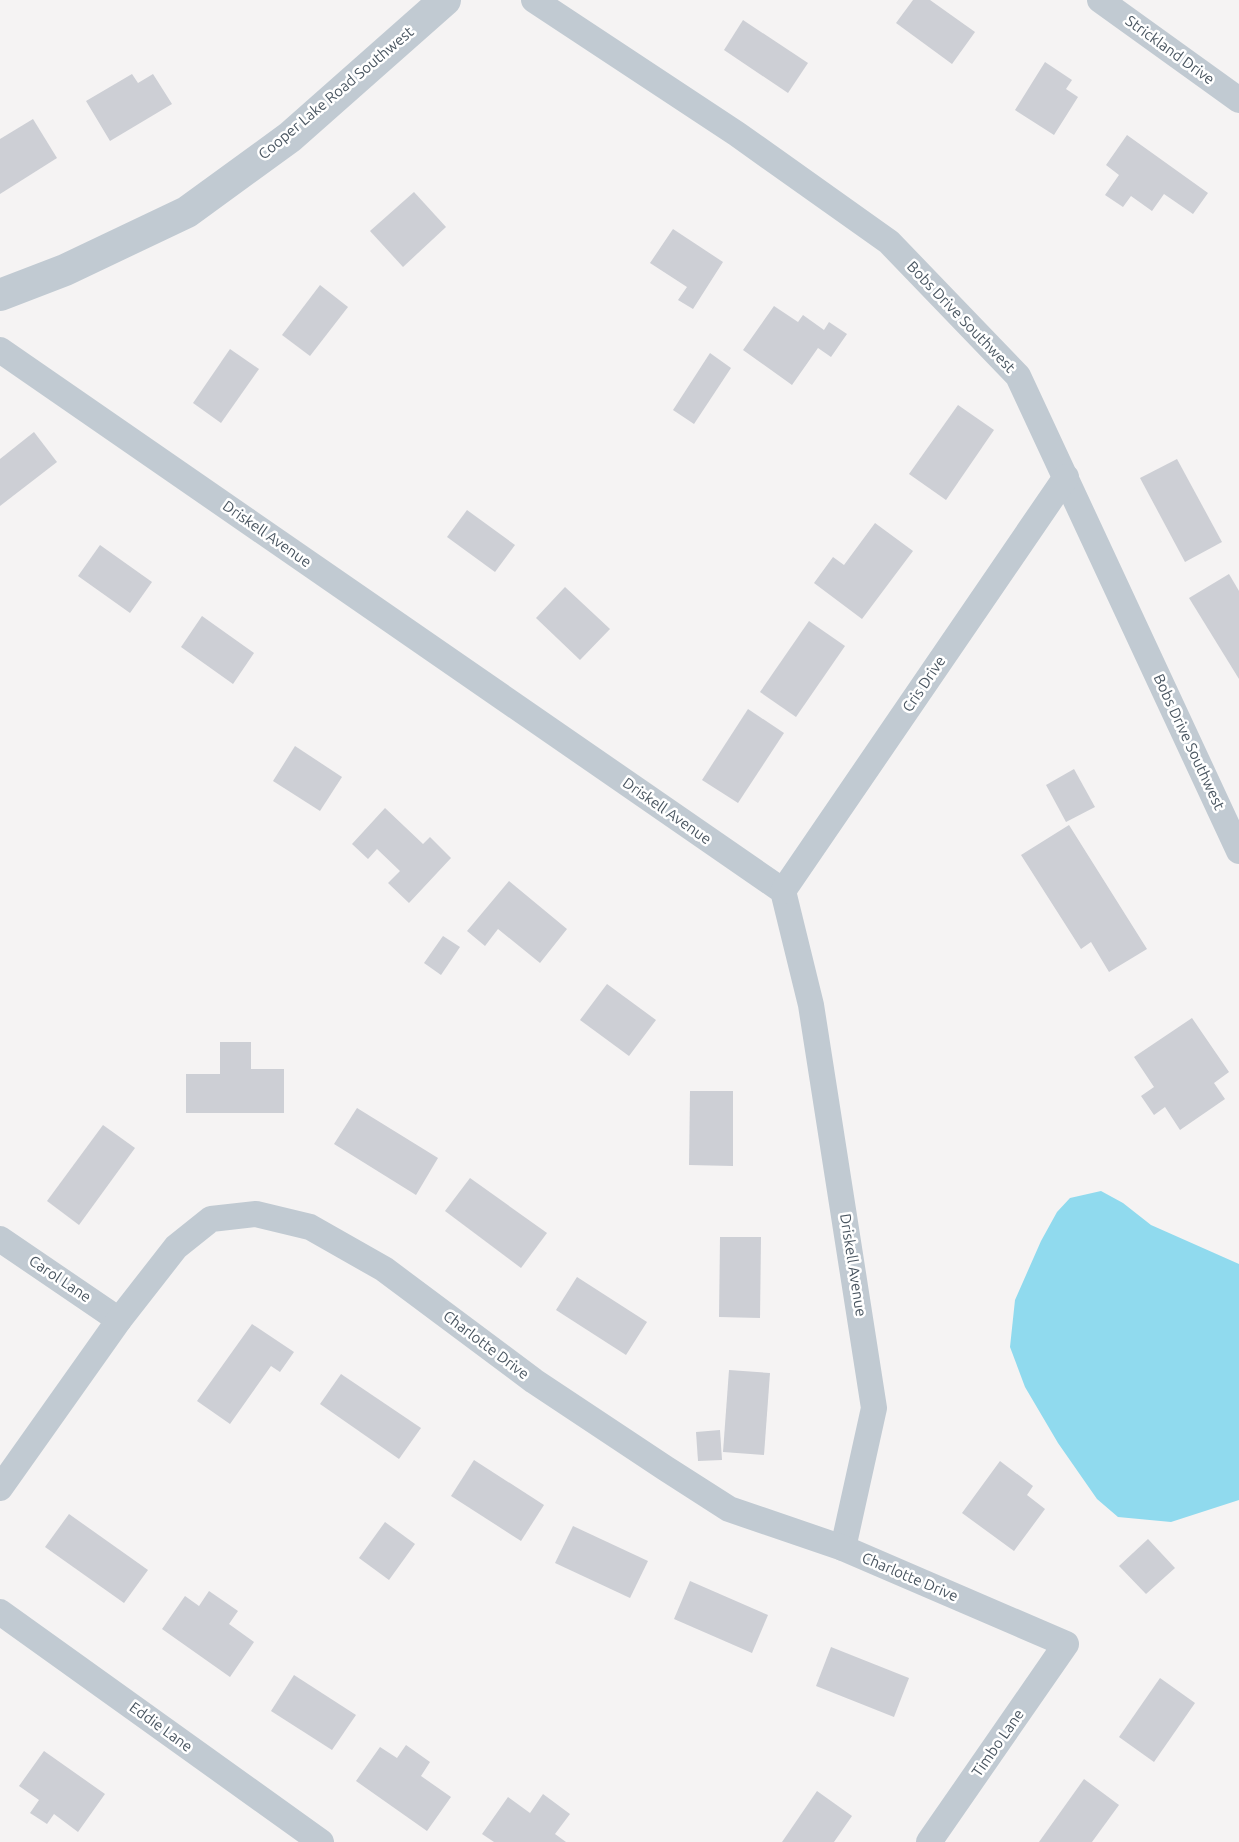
<svg xmlns="http://www.w3.org/2000/svg" width="1239" height="1842" font-family="Ubuntu,sans-serif">
<style>
.water{fill:#90daee}
.building{fill:#cdcfd5}
.lines{fill:none;stroke-linecap:round;stroke-linejoin:round}
.minor{stroke:#c1cad2;stroke-width:26}
.tertiary{stroke:#c1cad2;stroke-width:32}
.labels{text-anchor:middle;stroke-width:5;stroke-linejoin:round;paint-order:stroke}
.street-label{font-size:15px;fill:#4a5661;stroke:#fff}
</style>
<rect width="100%" height="100%" fill="#f5f3f3"/>
<path class="water" d="M1101,1191L1123,1203L1151,1225L1239,1264V1500L1171,1522L1118,1517L1097,1499L1058,1443L1025,1387L1010,1347L1015,1300L1041,1241L1057,1212L1070,1198Z"/>
<g class="building">
<path d="M913,0H930L975,32L952,64L896,23Z"/>
<path d="M743,20L808,63L788,93L724,50Z"/>
<path d="M1045,62L1072,80L1066,89L1078,97L1054,135L1015,110Z"/>
<path d="M132,74L138,83L153,74L172,104L110,141L86,101Z"/>
<path d="M33,119L57,158L0,194V139Z"/>
<path d="M1127,135L1208,193L1193,214L1164,194L1152,211L1131,196L1123,207L1105,195L1119,175L1106,165Z"/>
<path d="M414,192L446,227L403,267L370,231Z"/>
<path d="M673,229L723,262L693,309L678,300L687,287L650,263Z"/>
<path d="M320,285L348,307L310,356L282,335Z"/>
<path d="M774,306L798,322L803,315L824,330L829,322L847,334L831,357L818,348L792,385L743,350Z"/>
<path d="M230,349L259,369L221,423L193,403Z"/>
<path d="M710,353L731,368L694,424L673,410Z"/>
<path d="M958,405L994,430L946,500L909,474Z"/>
<path d="M34,432L57,462L0,506V459Z"/>
<path d="M1177,459L1222,542L1185,562L1140,478Z"/>
<path d="M467,510L515,545L495,572L447,537Z"/>
<path d="M875,523L913,551L862,619L814,583L833,557L844,565Z"/>
<path d="M100,545L152,582L130,613L78,576Z"/>
<path d="M1229,574L1239,591V679L1189,598Z"/>
<path d="M565,587L610,629L580,660L536,618Z"/>
<path d="M202,616L254,653L233,684L181,647Z"/>
<path d="M809,621L845,646L796,717L760,692Z"/>
<path d="M748,709L784,733L738,803L702,780Z"/>
<path d="M295,746L342,777L320,811L273,781Z"/>
<path d="M1074,769L1095,807L1066,822L1046,785Z"/>
<path d="M385,808L423,844L430,837L451,858L409,903L388,883L400,871L377,849L368,859L352,844Z"/>
<path d="M1069,825L1147,949L1109,972L1091,942L1081,949L1021,855Z"/>
<path d="M509,881L567,929L540,963L498,929L485,946L467,931Z"/>
<path d="M443,936L460,947L441,975L424,963Z"/>
<path d="M607,984L656,1020L629,1056L580,1020Z"/>
<path d="M1192,1018L1229,1072L1214,1083L1225,1099L1180,1130L1165,1107L1154,1115L1141,1096L1154,1087L1134,1057Z"/>
<path d="M220,1042H251V1069H284V1113H186V1074H220Z"/>
<path d="M690,1091H733V1166L689,1165Z"/>
<path d="M357,1108L438,1158L416,1195L334,1144Z"/>
<path d="M103,1125L135,1148L79,1225L47,1201Z"/>
<path d="M470,1178L547,1233L521,1268L445,1211Z"/>
<path d="M720,1237H761L760,1318L719,1317Z"/>
<path d="M577,1277L647,1322L626,1355L556,1310Z"/>
<path d="M252,1324L294,1352L280,1372L271,1366L230,1424L197,1401Z"/>
<path d="M729,1370L770,1373L764,1455L723,1452Z"/>
<path d="M341,1374L421,1428L399,1459L320,1404Z"/>
<path d="M720,1430L722,1460L698,1461L696,1432Z"/>
<path d="M474,1460L544,1505L521,1541L451,1496Z"/>
<path d="M1000,1461L1033,1486L1027,1495L1045,1509L1014,1551L962,1513Z"/>
<path d="M69,1514L148,1570L124,1603L45,1547Z"/>
<path d="M385,1522L415,1544L389,1580L359,1558Z"/>
<path d="M573,1526L648,1561L630,1598L555,1563Z"/>
<path d="M1148,1539L1175,1568L1146,1594L1119,1566Z"/>
<path d="M690,1581L768,1615L752,1653L674,1619Z"/>
<path d="M209,1591L238,1611L229,1624L254,1642L230,1677L162,1629L185,1596L199,1606Z"/>
<path d="M831,1647L909,1678L894,1717L816,1686Z"/>
<path d="M294,1675L356,1715L332,1750L271,1711Z"/>
<path d="M1160,1678L1195,1703L1154,1762L1119,1737Z"/>
<path d="M406,1745L430,1762L421,1776L451,1797L427,1831L356,1781L380,1747L397,1758Z"/>
<path d="M44,1751L105,1794L78,1832L54,1814L47,1824L30,1813L39,1800L19,1786Z"/>
<path d="M1084,1779L1119,1805L1092,1842H1039Z"/>
<path d="M817,1791L852,1816L834,1842H782Z"/>
<path d="M543,1794L570,1814L555,1834L566,1842H494L482,1834L508,1797L530,1813Z"/>
</g>
<g class="lines">
<g class="minor">
<path d="M534,0L737,134L889,242L1018,376L1239,851"/>
<path d="M1100,0L1239,100"/>
<path d="M0,350L783,891L811,1005L874,1408L843,1548"/>
<path d="M783,891L1066,477"/>
<path d="M0,1239L119,1320"/>
<path d="M0,1488L119,1320L176,1247L211,1219L256,1214L310,1227L384,1269L534,1381L665,1468L729,1509L843,1548L1066,1644L929,1842"/>
<path d="M0,1612L321,1842"/>
</g>
<path class="tertiary" d="M0,295L65,270L187,212L290,137L445,0"/>
</g>
<g class="labels">
<g class="street-label">
<text transform="translate(1170 50) rotate(36)" y="5">Strickland Drive</text>
<text transform="translate(336 93) rotate(-40)" y="5">Cooper Lake Road Southwest</text>
<text transform="translate(961 317) rotate(46)" y="5">Bobs Drive Southwest</text>
<text transform="translate(267 534) rotate(35)" y="5">Driskell Avenue</text>
<text transform="translate(924 684) rotate(-56)" y="5">Cris Drive</text>
<text transform="translate(1189 742) rotate(65)" y="5">Bobs Drive Southwest</text>
<text transform="translate(667 811) rotate(35)" y="5">Driskell Avenue</text>
<text transform="translate(853 1265) rotate(81)" y="5">Driskell Avenue</text>
<text transform="translate(60 1279) rotate(34)" y="5">Carol Lane</text>
<text transform="translate(486 1345) rotate(37)" y="5">Charlotte Drive</text>
<text transform="translate(910 1577) rotate(23)" y="5">Charlotte Drive</text>
<text transform="translate(161 1727) rotate(36)" y="5">Eddie Lane</text>
<text transform="translate(998 1743) rotate(-55)" y="5">Timbo Lane</text>
</g>
</g>
</svg>
